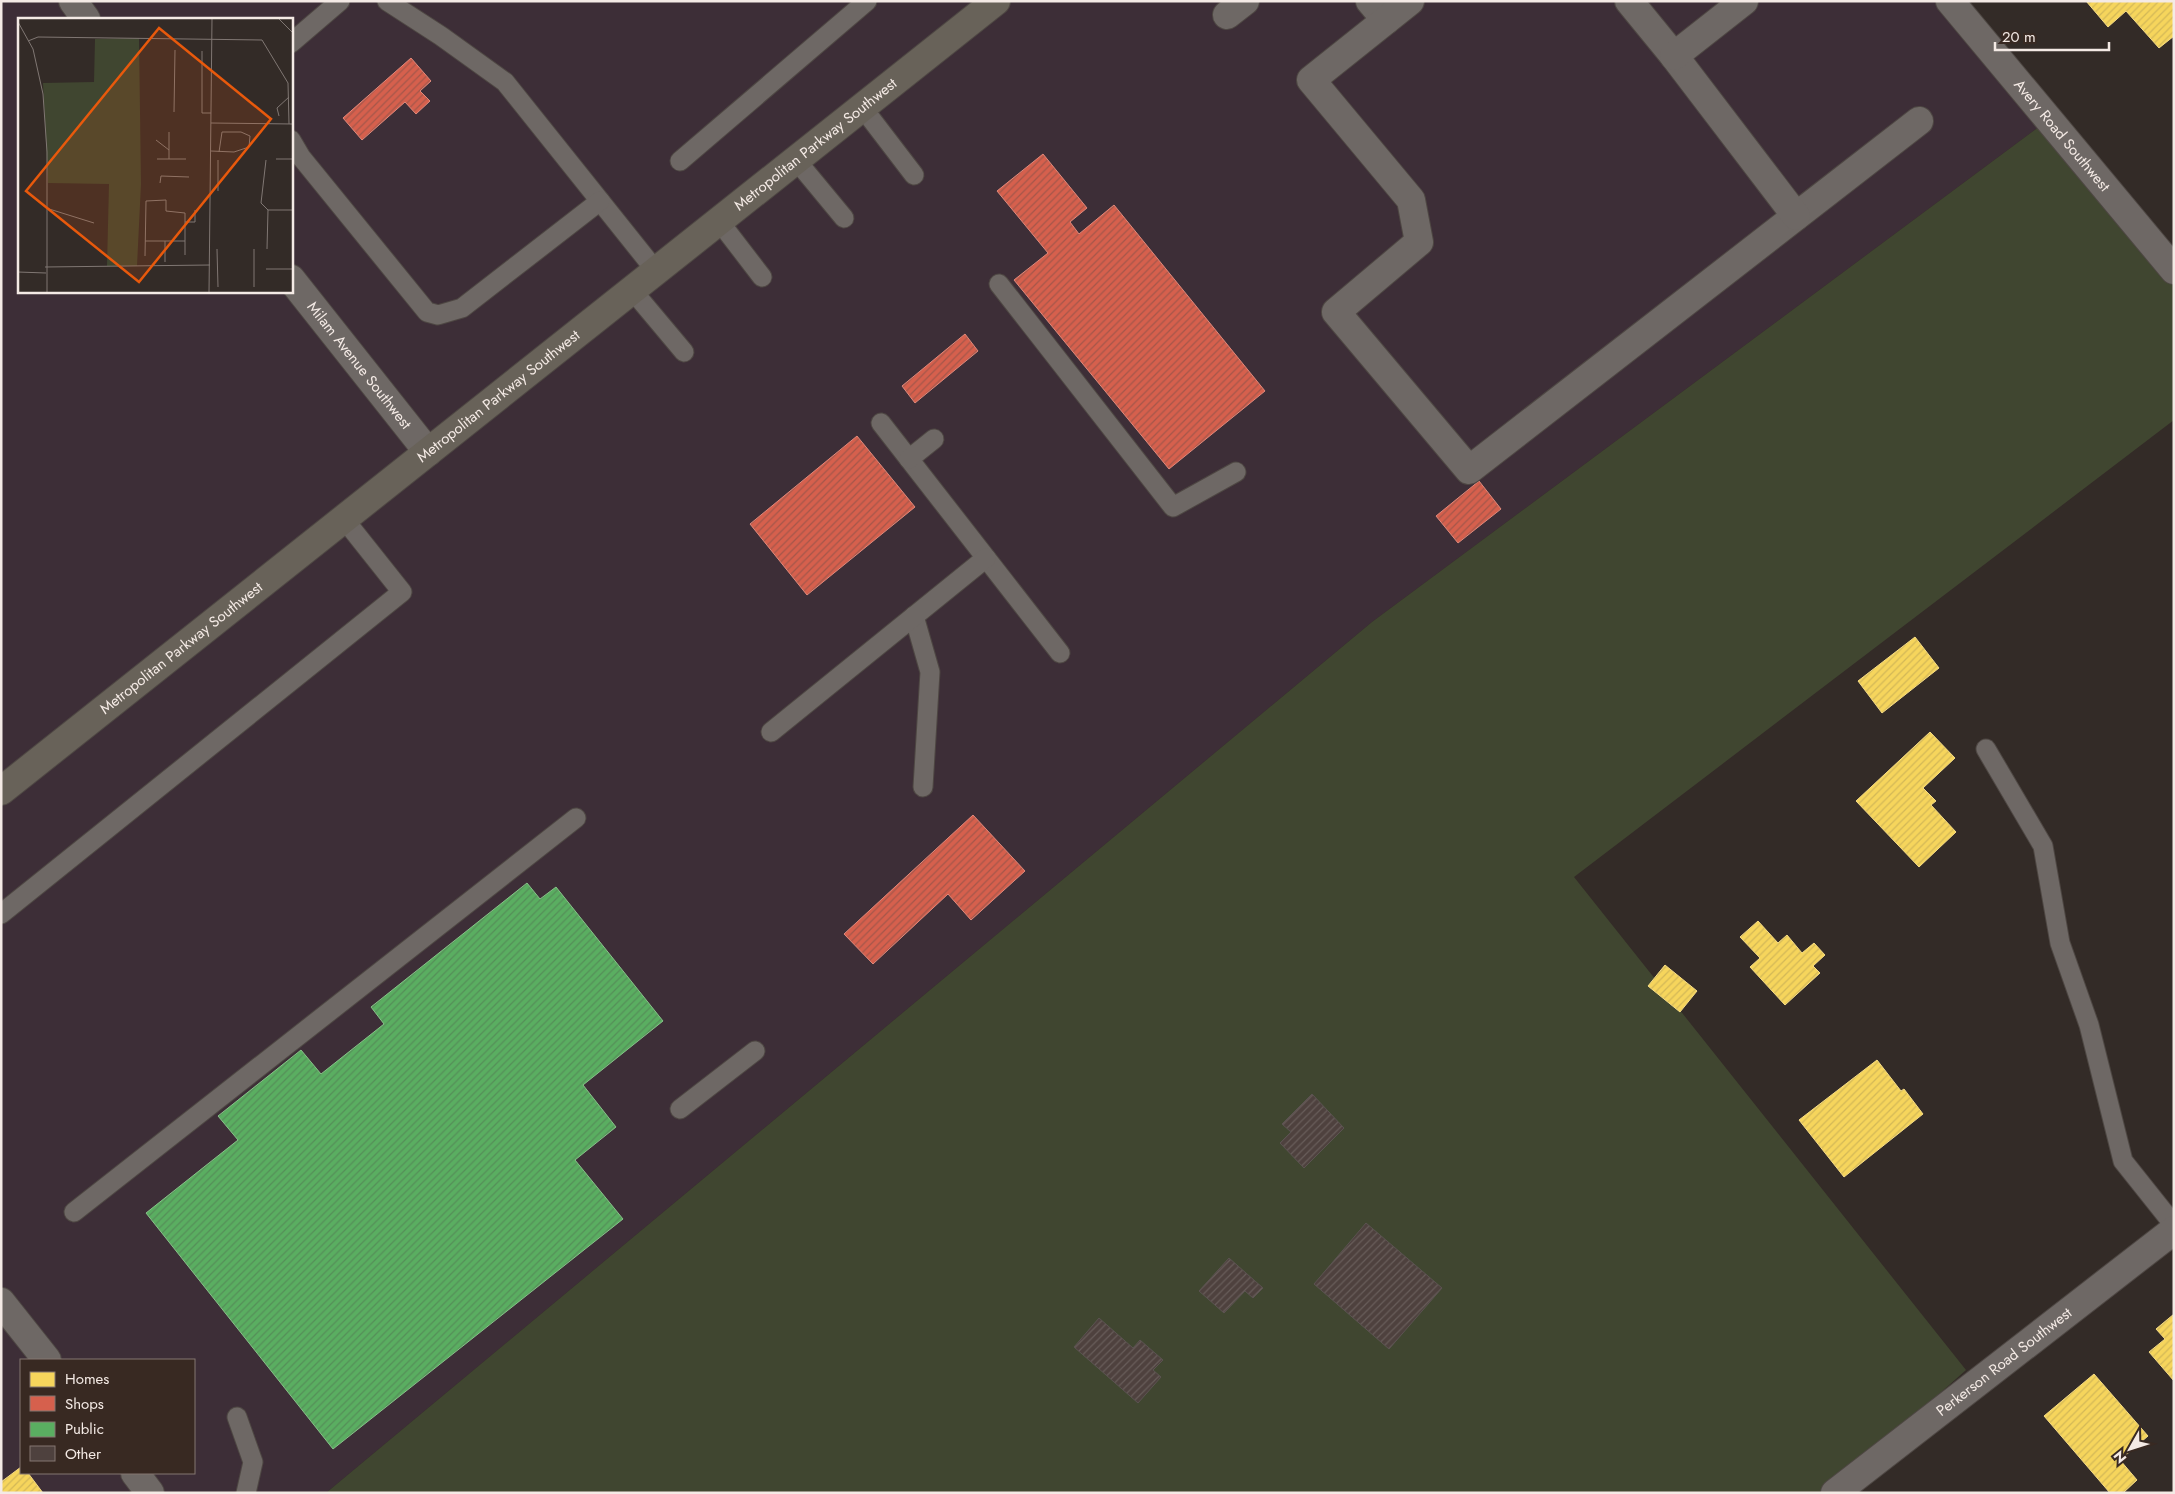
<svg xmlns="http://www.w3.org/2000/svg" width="2175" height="1494" font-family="Jost,sans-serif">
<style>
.commercial{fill:#3d2e37;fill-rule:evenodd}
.green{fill:#404630}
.homes{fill:url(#homes-hatch);stroke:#f5db85}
.shops{fill:url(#shops-hatch);stroke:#df897b}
.public{fill:url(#public-hatch);stroke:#88c089}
.building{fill:url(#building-hatch);stroke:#5b5351}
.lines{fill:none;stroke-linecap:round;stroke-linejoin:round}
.service-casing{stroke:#4e4743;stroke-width:21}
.minor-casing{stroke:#4e4743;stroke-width:30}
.tertiary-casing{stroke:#4e4743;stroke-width:30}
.primary-casing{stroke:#4e4743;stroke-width:30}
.service{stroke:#6e6865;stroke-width:19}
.minor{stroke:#6e6865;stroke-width:28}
.tertiary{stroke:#6e6865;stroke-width:28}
.primary{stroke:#686259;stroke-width:28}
.labels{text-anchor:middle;stroke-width:5;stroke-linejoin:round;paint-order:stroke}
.street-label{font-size:15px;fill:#f4eae5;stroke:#382922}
.inset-road{fill:none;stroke:#807773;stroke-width:1}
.view{fill:#e8590c;fill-opacity:0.15;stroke:#e8590c;stroke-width:2.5}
.inset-edge{fill:none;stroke:#f4eae5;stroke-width:2.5}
</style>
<defs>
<pattern id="homes-hatch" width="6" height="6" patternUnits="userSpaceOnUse" patternTransform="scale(1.25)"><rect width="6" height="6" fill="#f6d55c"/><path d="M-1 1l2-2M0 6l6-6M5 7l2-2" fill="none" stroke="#d3b857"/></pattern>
<pattern id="shops-hatch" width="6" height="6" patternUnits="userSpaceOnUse" patternTransform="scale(1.25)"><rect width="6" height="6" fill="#d6604d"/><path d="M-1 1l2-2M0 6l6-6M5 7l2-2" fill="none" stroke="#a5574a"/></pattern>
<pattern id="public-hatch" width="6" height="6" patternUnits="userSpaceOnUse" patternTransform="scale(1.25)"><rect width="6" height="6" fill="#5aae61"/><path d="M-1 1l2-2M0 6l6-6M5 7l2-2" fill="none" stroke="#558f59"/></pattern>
<pattern id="building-hatch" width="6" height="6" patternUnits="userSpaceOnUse" patternTransform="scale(1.25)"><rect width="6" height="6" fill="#4e413e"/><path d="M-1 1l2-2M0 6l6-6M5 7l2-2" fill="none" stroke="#685d5a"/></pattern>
</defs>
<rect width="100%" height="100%" fill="#332b27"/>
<path class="commercial" d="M1,1H1958L2051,118L1372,622L326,1493H1ZM19,19H291V291H19ZM21,1360H194V1473H21Z"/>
<path class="green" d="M2051,118L2174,272V420L1574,877L1966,1370L1828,1493H326L1372,622Z"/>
<g class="homes">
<path d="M2086,1H2174V36L2159,48L2126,11L2108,27Z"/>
<path d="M1915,637L1939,668L1882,713L1858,681Z"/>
<path d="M1930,732L1955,758L1923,788L1936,801L1931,805L1956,832L1919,867L1856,801Z"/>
<path d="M1758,921L1778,943L1787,935L1802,953L1814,943L1825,955L1813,966L1820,973L1785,1005L1750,967L1760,958L1740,937Z"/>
<path d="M1665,965L1697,991L1680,1012L1648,986Z"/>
<path d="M1877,1060L1901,1091L1904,1089L1923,1114L1844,1177L1799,1120Z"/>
<path d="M2174,1314V1381L2149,1352L2165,1339L2156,1329Z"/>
<path d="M2094,1374L2148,1436L2120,1460L2137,1480L2123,1493H2110L2044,1416Z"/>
<path d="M21,1467V1473H28L43,1493H1V1482Z"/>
</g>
<g class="shops">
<path d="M411,58L431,81L420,91L430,101L416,114L405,102L362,140L343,118Z"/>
<path d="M1043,154L1087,208L1070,222L1079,234L1114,205L1265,391L1169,469L1014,280L1048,253L997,191Z"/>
<path d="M965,334L978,351L915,403L902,386Z"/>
<path d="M857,436L915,507L807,595L750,524Z"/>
<path d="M1479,481L1501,509L1458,543L1436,516Z"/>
<path d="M973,815L1025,871L971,920L948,894L873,964L844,934Z"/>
</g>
<path class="public" d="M527,883L540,899L556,887L663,1021L583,1085L616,1127L575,1160L623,1219L333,1449L146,1213L238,1140L218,1116L301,1050L321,1074L384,1024L371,1007Z"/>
<g class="building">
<path d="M1312,1094L1344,1128L1304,1168L1280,1143L1291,1132L1282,1124Z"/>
<path d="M1366,1223L1442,1288L1389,1349L1314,1284Z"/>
<path d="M1229,1258L1263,1288L1253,1298L1245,1291L1224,1313L1199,1291Z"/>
<path d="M1099,1318L1133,1348L1140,1340L1163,1360L1153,1370L1161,1377L1138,1403L1074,1347Z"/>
</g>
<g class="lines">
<g class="service-casing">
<g id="service">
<path d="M387,1L441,36L505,82L656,271"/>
<path d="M291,43L340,1"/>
<path d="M862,107L914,175"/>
<path d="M291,140L301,157L427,312L438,315L462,308L600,201"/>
<path d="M796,160L844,218"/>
<path d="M680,161L867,1"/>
<path d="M719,221L762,277"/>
<path d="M999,284L1173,507L1236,472"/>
<path d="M632,290L684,352"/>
<path d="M881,423L1060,653"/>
<path d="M909,459L934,439"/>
<path d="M914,616L930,672L923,787"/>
<path d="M771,732L986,558"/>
<path d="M1986,749L2043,846L2060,943L2089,1025L2123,1161L2174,1225"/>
<path d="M1,914L402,592L344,519"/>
<path d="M680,1109L755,1051"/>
<path d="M74,1212L576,818"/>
<path d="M237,1417L253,1462L246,1493"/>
</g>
</g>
<g class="minor-casing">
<g id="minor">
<path d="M73,1L86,19"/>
<path d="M1370,1L1386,20"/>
<path d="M1410,1L1311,80L1411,200L1419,242L1336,312L1469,470L1919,121"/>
<path d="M1629,1L1674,56L1796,216"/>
<path id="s1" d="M1950,1L2174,270"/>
<path d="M1227,15L1245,1"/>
<path d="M1674,56L1744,1"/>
<path id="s2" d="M291,279L428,452"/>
</g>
</g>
<g class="tertiary-casing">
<g id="tertiary">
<path d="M1,1302L47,1360"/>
<path d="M135,1473L150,1493"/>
<path id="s3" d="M1835,1493L2174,1230"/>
</g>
</g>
<g class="primary-casing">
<g id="primary">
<path id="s4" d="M1,791L996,1"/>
</g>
</g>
<use href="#service" class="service"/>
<use href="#minor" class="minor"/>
<use href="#tertiary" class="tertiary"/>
<use href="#primary" class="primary"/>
</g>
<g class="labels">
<g class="street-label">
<text dy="5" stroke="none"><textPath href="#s1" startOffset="175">Avery Road Southwest</textPath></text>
<text dy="5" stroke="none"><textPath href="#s4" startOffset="1040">Metropolitan Parkway Southwest</textPath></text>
<text dy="5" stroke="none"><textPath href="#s2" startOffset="110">Milam Avenue Southwest</textPath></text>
<text dy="5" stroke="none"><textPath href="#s4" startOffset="635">Metropolitan Parkway Southwest</textPath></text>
<text dy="5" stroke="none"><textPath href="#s4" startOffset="230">Metropolitan Parkway Southwest</textPath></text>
<text dy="5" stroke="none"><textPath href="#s3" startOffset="214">Perkerson Road Southwest</textPath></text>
</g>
</g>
<g transform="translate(18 18)">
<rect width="275" height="275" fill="#332b27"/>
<path d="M121,20L123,166L119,248H89L91,166L30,165L25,65L76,64L77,21Z" fill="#404630"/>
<path class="inset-road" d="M260,0L275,15M0,4L15,31L25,76L29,134V275M10,23L20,19L244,22L270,65L271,106M184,33V95H193M156,94L157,32M261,98L259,90L271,79M193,105L275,106M151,114V141M138,122L151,132M193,133L216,134L231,129L232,118L223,114H204L201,134M139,141H168M258,141H275M200,142V173M248,142L243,185L250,192H275M142,165L143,158L171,159M28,190L76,205M167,204H177V192M127,223H167M147,223V244M199,231L200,269M236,231V269M249,231L250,192M127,238L128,183L148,182V193L167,195V237M27,249L192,247M248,251H275M0,254L28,255M191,275L194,0"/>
<path class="view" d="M141,10L253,101L121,264L8,173Z"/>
<rect width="275" height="275" class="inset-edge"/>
</g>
<rect width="2175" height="1494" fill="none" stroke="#f4eae5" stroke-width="5"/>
<rect x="20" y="1359" width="175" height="115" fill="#382922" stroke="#837670"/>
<rect x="30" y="1372" width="25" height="15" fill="#f6d55c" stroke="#837670"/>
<text x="65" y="1384" font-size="15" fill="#f4eae5">Homes</text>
<rect x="30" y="1396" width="25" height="15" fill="#d6604d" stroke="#837670"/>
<text x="65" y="1409" font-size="15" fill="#f4eae5">Shops</text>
<rect x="30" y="1422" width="25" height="15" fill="#5aae61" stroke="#837670"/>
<text x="65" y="1434" font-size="15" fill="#f4eae5">Public</text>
<rect x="30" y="1446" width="25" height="15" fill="#4e413e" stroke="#837670"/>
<text x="65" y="1459" font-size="15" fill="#f4eae5">Other</text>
<g transform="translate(2130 1449) rotate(231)" stroke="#382922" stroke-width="4" paint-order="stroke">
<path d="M0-4L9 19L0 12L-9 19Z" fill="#f4eae5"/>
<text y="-8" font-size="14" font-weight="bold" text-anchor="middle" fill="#f4eae5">N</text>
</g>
<path d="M1995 42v8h114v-8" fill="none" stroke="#f4eae5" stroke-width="2.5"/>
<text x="2002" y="42" font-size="15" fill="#f4eae5" stroke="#382922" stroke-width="4" paint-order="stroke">20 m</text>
</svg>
